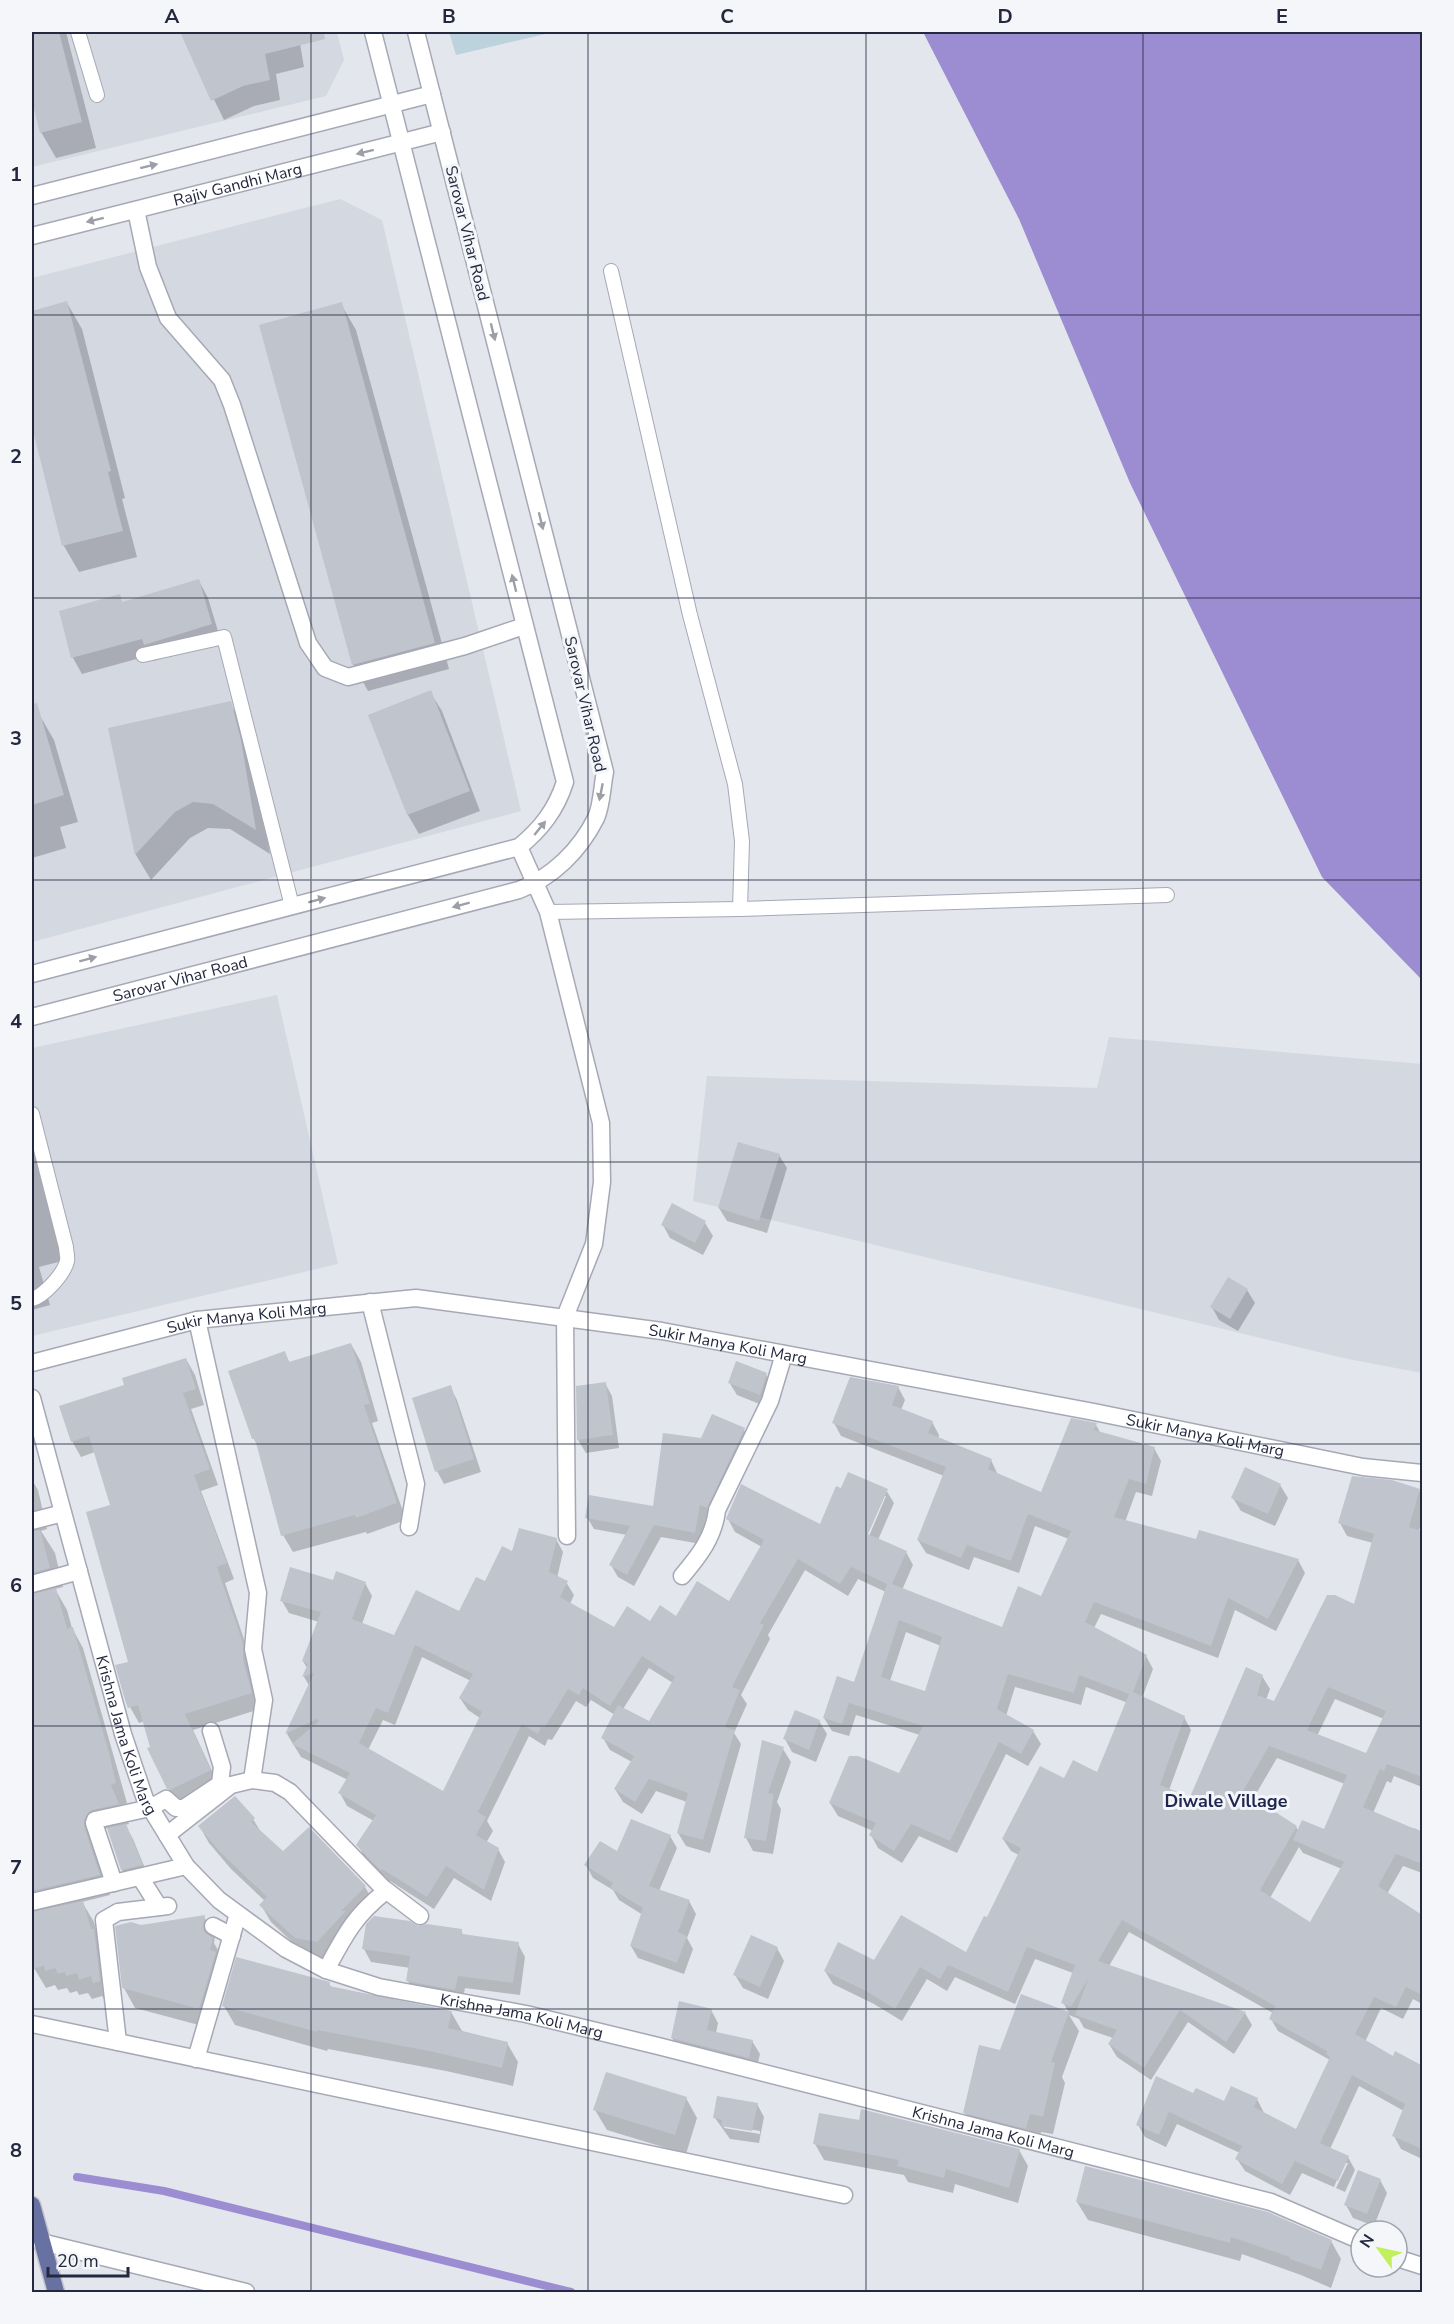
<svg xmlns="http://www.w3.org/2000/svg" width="1454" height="2324" font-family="'Nunito Sans',sans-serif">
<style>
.built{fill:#d4d8e1}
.green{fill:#bcd2dd}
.water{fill:#9c8cd1}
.shadow{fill:#0003;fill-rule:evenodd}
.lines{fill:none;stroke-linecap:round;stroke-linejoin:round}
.stream{stroke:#9c8cd1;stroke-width:8}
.building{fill:#bfc4cd;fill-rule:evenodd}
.service-casing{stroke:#a6a9b5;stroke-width:16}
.minor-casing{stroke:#a6a9b5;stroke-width:19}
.tertiary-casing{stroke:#a6a9b5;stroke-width:19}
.primary-casing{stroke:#c1c3c9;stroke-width:19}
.service{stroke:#fff;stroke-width:14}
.minor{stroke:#fff;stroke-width:16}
.tertiary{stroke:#fff;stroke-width:16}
.primary{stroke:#6872a2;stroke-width:16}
.oneway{fill:#9c9ea8}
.grid{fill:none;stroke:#23283e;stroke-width:1.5;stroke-opacity:0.55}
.labels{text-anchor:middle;stroke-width:6;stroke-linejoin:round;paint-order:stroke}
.street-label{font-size:16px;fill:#23283e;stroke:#f4f6f9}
.neighbourhood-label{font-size:18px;font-weight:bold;fill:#1f2750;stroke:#f4f6f9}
.neatline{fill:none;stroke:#23283e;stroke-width:2}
.grid-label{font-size:20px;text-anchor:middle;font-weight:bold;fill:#23283e}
</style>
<rect width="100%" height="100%" fill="#e3e6ed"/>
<g class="built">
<path d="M32,32H337L344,60L326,96L32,167Z"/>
<path d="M340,199L382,220L521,811L32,942V278Z"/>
<path d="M277,995L338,1264L32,1336V1048Z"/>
<path d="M1109,1037L1422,1064V1373L1343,1358L693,1201L707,1076L1097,1088Z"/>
</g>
<path class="green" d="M449,32H554L456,55Z"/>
<path class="water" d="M923,32H1422V980L1322,877L1130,483L1019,219Z"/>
<g class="shadow">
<path d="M32,32H66L96,148L56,158L41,132L32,95Z"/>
<path d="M190,32H298L304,67L276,74L280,100L254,106L224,120L182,34Z"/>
<path d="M67,303L82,329L125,498L122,499L137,557L79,572L64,546L32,421V312Z"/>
<path d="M341,304L356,330L449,669L368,691L353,664Z"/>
<path d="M199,581L208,598L221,641L154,661L151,655L82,674L73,658L61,612L119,596L123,604Z"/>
<path d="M430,692L442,711L480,811L419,834L408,815L370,716Z"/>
<path d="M230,703L245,729L255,767L270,854L230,829L208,828L190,838L151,880L136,855L110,729Z"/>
<path d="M39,714L54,740L78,822L60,827L66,848L32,858V716Z"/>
<path d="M32,1147L39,1159L66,1260L39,1267L50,1305L32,1310Z"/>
<path d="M779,1155L787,1168L767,1233L727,1221L719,1208Z"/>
<path d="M673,1205L705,1223L713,1236L703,1255L670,1238L663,1225Z"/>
<path d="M1247,1290L1255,1303L1238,1331L1219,1320L1212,1307Z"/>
<path d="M351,1344L361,1362L378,1421L372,1423L406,1520L367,1534L366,1532L293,1552L283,1535L259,1448L254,1439L284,1353L290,1363Z"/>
<path d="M186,1359L195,1375L204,1405L191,1409L218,1485L201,1491L234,1579L225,1583L251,1660L260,1709L193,1730L219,1786L177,1804L168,1788L145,1721L139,1723L130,1707L129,1663L111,1506L95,1452L81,1457L72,1441L126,1386Z"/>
<path d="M766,1375L774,1388L767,1407L737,1395L729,1382Z"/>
<path d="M605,1383L612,1396L619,1448L586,1453L578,1440V1387Z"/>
<path d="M450,1387L457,1400L481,1472L444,1484L437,1471Z"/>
<path d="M898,1387L905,1400L901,1410L932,1422L939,1435L938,1439L991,1460L998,1475L1042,1494L1096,1425L1101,1434L1154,1448L1161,1461L1152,1496L1136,1492L1125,1522L1197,1541L1298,1560L1305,1573L1276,1631L1235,1610L1218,1658L1101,1614L1094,1628L1146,1656L1153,1669L1142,1698L1184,1717L1191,1730L1169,1790L1191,1798L1262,1676L1270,1689L1266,1700L1274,1703L1355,1606L1373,1543L1347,1536L1340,1523L1419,1490L1422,1496V1518L1419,1531L1422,1533V1787L1394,1776L1391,1783L1387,1781L1373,1813L1413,1830L1414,1828L1422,1832V1873L1403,1866L1387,1894L1422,1916V2004L1413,1999L1403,2019L1381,2008L1365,2042L1393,2058L1396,2053L1422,2067V2159L1401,2149L1394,2136L1404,2111L1359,2086L1330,2149L1348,2157L1355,2170L1345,2192L1302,2173L1290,2195L1245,2171L1237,2159L1240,2153L1177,2124L1166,2147L1145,2137L1138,2125L1194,2095L1224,2103L1257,2099L1264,2113L1297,2131L1330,2060L1278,2031L1271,2019L1273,2013L1129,1932L1109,1966L1245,2013L1252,2025L1234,2054L1188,2022L1151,2080L1117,2057L1109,2044L1113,2038L1084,2028L1079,2019L1069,2015L1079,2031L1062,2077L1065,2083L1053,2134L1041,2132L1036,2146L975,2131L965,2113L1001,2052L1022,1996L1069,2013L1063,2002L1073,1973L1035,1959L1015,2004L955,1977L947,1991L927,1979L902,2021L874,2004L833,1984L825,1971L875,1962L966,1954L988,1919L1019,1855L1011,1851L1003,1839L1065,1780L1098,1774L1128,1703L1086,1687L1081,1705L1015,1687L1006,1716L1033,1731L1041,1744L1028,1766L1006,1754L957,1853L919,1836L902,1863L878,1848L871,1835L873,1831L838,1816L830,1803L900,1775L920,1735L856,1715L849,1736L832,1731L824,1718L855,1684L886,1592L858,1579L848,1596L805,1570L768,1635L770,1639L741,1695L747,1704L734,1733L741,1744L710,1853L686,1846L678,1833L687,1802L656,1791L642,1814L623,1802L615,1789L632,1762L610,1750L603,1738L615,1715L591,1700L586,1707L576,1701L552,1740L548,1739L545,1746L529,1736L487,1821L493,1831L486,1843L498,1849L505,1862L491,1901L454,1878L434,1909L390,1881L389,1883L365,1858L358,1845L374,1821L347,1806L340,1793L348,1780L301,1757L287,1734L310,1687L304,1677L307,1668L303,1661L319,1622L289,1613L282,1601L334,1582L365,1583L372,1596L362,1624L394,1637L460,1613L513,1553L556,1539L563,1552L557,1578L566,1582L574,1595L570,1604L614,1629L651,1623L729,1603L762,1547L735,1532L728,1519L820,1526L886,1490L894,1503L878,1540L906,1552L913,1565L902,1590L1003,1629L1042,1597L1069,1539L1035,1526L1019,1573L974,1557L969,1570L926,1553L918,1540L944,1476L841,1436L834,1423ZM883,1496H886L867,1541L864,1540ZM906,1632L941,1646L926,1693L890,1681ZM422,1657L471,1681L460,1698L468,1710L480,1718L443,1793L368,1750L383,1720L395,1725ZM649,1668L673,1683L649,1723L623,1709ZM1335,1699L1384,1719L1367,1754L1317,1736ZM1277,1758L1345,1784L1324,1831L1299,1832L1296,1827L1253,1799ZM1299,1847L1303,1853L1342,1869L1311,1925L1270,1898ZM1344,2163H1348L1336,2188L1334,2187Z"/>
<path d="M744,1430L751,1442L714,1519L707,1515L701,1544L661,1537L634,1586L618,1577L611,1565L627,1535L594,1529L587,1517L655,1508L702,1440Z"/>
<path d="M32,1480L38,1490L47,1529L41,1531L55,1553L63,1587L55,1589L67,1610L72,1628L83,1648L127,1803L121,1805L129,1824L125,1825L133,1839L149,1878L130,1883L122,1870L108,1828L104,1829L95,1847L110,1895L82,1902L94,1922L98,1938L106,2002L102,1996L92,1999L88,1993L79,1995L77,1991L70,1993L67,1988L58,1990L55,1985L46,1988L34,1968L32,1958Z"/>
<path d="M1280,1485L1288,1498L1275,1526L1241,1511L1233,1498Z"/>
<path d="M819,1721L827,1734L816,1762L792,1752L785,1739Z"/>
<path d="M783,1749L791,1762L777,1802L781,1809L773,1854L753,1851L746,1838Z"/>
<path d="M253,1819L262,1834L283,1853L365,1887L374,1903L327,1958L306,1955L271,1922L261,1905L265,1901L231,1869L209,1843L200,1827Z"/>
<path d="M670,1836L677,1848L659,1891L689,1901L696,1914L687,1938L693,1949L684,1974L638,1958L631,1946L643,1915L619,1900L613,1890L593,1878L586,1865Z"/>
<path d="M204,1917L215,1936L214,1943L223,1959L210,2028L135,2008L124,1988L140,1927Z"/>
<path d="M418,1928L461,1931L464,1936L518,1944L525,1957L520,1995L465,1988L462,2003L415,1994L408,1981L410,1968L371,1962L364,1949Z"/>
<path d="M777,1948L784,1961L768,1999L743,1988L735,1975Z"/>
<path d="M329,1984L332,1988L451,2012L462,2031L507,2043L518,2062L513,2086L446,2071L328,2049L327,2051L235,2025L224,2006Z"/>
<path d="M711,2010L718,2023L716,2033L752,2041L760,2054L756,2071L680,2051L672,2038Z"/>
<path d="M686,2098L697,2118L686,2154L607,2130L595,2110Z"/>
<path d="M757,2104L764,2117L759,2143L730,2139L715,2118ZM724,2125L760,2131V2134L724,2128Z"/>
<path d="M815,2144L1019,2150L1028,2166L1018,2203L955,2184L953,2193L908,2182L904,2175L824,2160Z"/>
<path d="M1380,2180L1387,2193L1374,2226L1353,2218L1346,2205Z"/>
<path d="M1077,2202L1331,2241L1341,2259L1331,2288L1301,2275L1242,2254L1240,2261L1088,2220Z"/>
</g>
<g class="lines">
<path class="stream" d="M77,2177L164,2191L571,2292"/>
</g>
<g class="building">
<path d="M32,32H59L82,122L40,133L32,101Z"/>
<path d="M180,32H324L325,39L265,54L270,80L243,86L211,101Z"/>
<path d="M67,301L111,471L108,472L123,531L62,546L32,427V311Z"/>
<path d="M342,302L435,643L352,665L259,325Z"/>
<path d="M199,579L212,624L144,645L142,639L71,658L59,611L120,594L122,602Z"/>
<path d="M431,690L470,791L407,815L368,715Z"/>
<path d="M231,701L241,740L256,830L213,804L193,802L175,812L135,855L108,728Z"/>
<path d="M37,703L64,795L32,805V704Z"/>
<path d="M738,1142L780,1154L759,1221L718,1208Z"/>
<path d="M672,1203L706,1221L695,1243L661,1225Z"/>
<path d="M1228,1277L1248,1289L1230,1319L1210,1307Z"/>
<path d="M351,1343L370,1404L364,1405L397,1503L356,1518L355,1515L281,1536L255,1439H252L228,1371L285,1351L289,1362Z"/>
<path d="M186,1358L196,1389L183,1393L210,1469L194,1475L227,1563L217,1567L243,1643V1660L252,1693L185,1714L211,1770L170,1790L167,1789L147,1748L150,1747L138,1705L128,1708L125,1700L115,1665L128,1662L86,1512L110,1505L89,1436L71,1442L59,1406L124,1385L122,1378Z"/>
<path d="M736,1361L767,1373L760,1395L728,1383Z"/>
<path d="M850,1377L899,1386L892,1405L933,1421L928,1433L992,1459L988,1469L1041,1492L1071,1418L1097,1423L1094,1430L1155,1447L1146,1484L1129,1479L1114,1517L1196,1539L1199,1530L1299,1559L1268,1619L1228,1598L1211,1646L1094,1602L1085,1622L1147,1655L1133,1692L1185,1716L1160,1785L1190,1797L1246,1667L1263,1675L1257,1695L1274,1701L1327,1595H1335L1354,1604L1374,1534L1338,1523L1352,1476L1392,1480L1420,1489L1409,1527L1422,1531V1777L1387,1764L1384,1771L1380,1769L1363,1807L1422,1832V1864L1396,1854L1378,1886L1422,1915V1995L1406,1987L1396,2007L1374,1997L1355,2034L1393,2056L1395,2051L1421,2065L1422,2063V2149L1392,2136L1405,2104L1352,2075L1320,2143L1349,2156L1338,2181L1295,2161L1282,2184L1235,2159L1242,2146L1169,2112L1159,2135L1136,2125L1156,2076L1193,2093L1196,2088L1224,2101L1231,2086L1258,2098L1254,2107L1296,2129L1330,2057L1326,2054L1327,2051L1269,2019L1275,2006L1122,1920L1098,1961L1246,2012L1226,2042L1180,2010L1144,2068L1108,2044L1117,2030L1075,2015L1088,1979L1071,2007L1061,2003L1075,1965L1027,1947L1008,1992L948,1965L940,1979L920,1967L895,2009L866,1991L824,1971L838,1942L874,1960L901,1915L966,1952L984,1916L987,1917L1021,1848L1002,1839L1040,1766L1064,1778L1073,1760L1097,1772L1129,1694L1079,1675L1074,1693L1008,1674L997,1709L1034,1730L1021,1754L999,1742L950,1841L911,1824L894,1851L869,1835L876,1823L829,1803L849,1756H858L899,1773L923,1726L849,1703L842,1724L823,1718L837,1676L854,1682L887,1584L851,1567L840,1584L798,1559L760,1623L764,1625L732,1687L740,1690L725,1727L735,1730L703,1840L677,1833L688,1793L649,1779L635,1802L614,1789L634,1756L601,1738L618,1705L649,1721L675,1677L642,1656L610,1706L583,1688L579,1695L568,1689L545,1727H541L538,1734L522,1724L478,1812L486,1817L476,1835L499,1848L484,1890L446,1866L427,1897L382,1869L381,1871L356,1845L376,1815L338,1793L350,1773L292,1744L319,1721L317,1719L285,1734L314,1673L302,1677L308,1664L302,1661L321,1612L280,1601L290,1567L333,1580L336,1571L366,1582L352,1619L394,1635L416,1590L459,1611L476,1577L485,1581L502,1546L512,1551L519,1528L557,1538L549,1572L568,1581L560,1597L614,1627L627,1606L650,1621L660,1605L676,1616L697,1581L729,1601L764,1540L726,1519L741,1484L820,1524L836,1486L841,1488L848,1472L888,1489L868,1534L907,1551L892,1584L1002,1627L1018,1586L1041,1596L1071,1531L1028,1514L1011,1561L967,1545L961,1558L917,1540L946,1467L832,1423ZM899,1620L942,1637L925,1691L881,1677ZM415,1645L473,1674L459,1698L482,1712L443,1791L359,1743L376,1708L388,1713ZM1328,1687L1386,1711L1366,1753L1307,1730ZM1269,1746L1347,1775L1324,1829L1302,1820L1293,1840L1344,1862L1310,1922L1260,1890L1297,1826L1243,1791Z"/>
<path d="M606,1382L613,1435L577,1440L576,1386Z"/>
<path d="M451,1385L474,1459L435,1472L412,1398Z"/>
<path d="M712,1414L745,1428L707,1508L700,1505L695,1533L654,1525L627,1575L609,1565L630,1526L585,1518L589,1495L653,1506L663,1433L701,1438Z"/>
<path d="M1245,1467L1281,1484L1268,1514L1231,1498Z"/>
<path d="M40,1530L50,1568L32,1573V1531Z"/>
<path d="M56,1588L67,1629L73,1627L109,1753L116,1783L111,1785L119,1804L92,1810L88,1813L84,1820V1826L100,1875L32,1891V1594Z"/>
<path d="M795,1710L820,1720L809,1750L783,1739Z"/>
<path d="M762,1740L784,1747L768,1793L774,1794L766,1841L744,1838Z"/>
<path d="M235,1796L255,1818L251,1822L283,1851L309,1827L366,1886L341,1911H346L317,1942L295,1938L259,1905L267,1897L220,1852L198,1826Z"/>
<path d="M631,1819L671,1835L649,1886L690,1900L678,1932L687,1936L677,1963L630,1946L643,1908L610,1888L613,1883L584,1865L600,1841L617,1851Z"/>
<path d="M126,1824L143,1865L121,1870L107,1828Z"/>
<path d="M83,1901L91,1929H94L100,1981L93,1983L91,1976L79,1980L77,1973L66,1976L65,1972L58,1974L55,1968L45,1971L44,1966L32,1969V1912Z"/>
<path d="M205,1915L203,1927L204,1932L213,1938L210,1950L216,1952L199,2009L122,1988L115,1926L131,1922L141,1925Z"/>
<path d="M374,1916L410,1921L418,1926L427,1924L462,1929V1934L519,1942L513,1983L458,1976L455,1990L406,1981L410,1956L362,1949L366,1924Z"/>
<path d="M751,1935L778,1947L760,1987L733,1975Z"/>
<path d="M236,1957L330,1982L329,1986L452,2011L448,2028L508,2042L502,2068L434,2052L317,2030V2032L222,2006Z"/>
<path d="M1021,1994L1069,2012L1051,2062L1055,2063L1043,2117L1030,2114L1026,2129L963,2113L979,2045L1000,2050Z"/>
<path d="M679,2001L712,2009L707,2030L753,2040L749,2058L671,2038Z"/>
<path d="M606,2072L687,2097L675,2135L593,2110Z"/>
<path d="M717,2096L758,2103L752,2131L721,2126L722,2120L713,2118Z"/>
<path d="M861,2109L1020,2149L1009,2188L946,2169L944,2178L897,2166L899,2160L813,2144L819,2113L859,2120Z"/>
<path d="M1085,2166L1268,2212L1332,2240L1321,2270L1290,2259V2257L1231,2237L1230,2243L1076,2202Z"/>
<path d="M1358,2170L1381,2179L1367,2214L1344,2205Z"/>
</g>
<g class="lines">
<g class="service-casing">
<g id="service">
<path d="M78,32L97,95"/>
<path d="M611,271L690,615L735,784L742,841L740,909"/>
<path d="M143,655L224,637L292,906"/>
<path d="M548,912L740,909L1167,895"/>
<path d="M32,1114L66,1247C66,1251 68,1257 67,1261C64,1274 44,1296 32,1299"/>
</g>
</g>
<g class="minor-casing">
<g id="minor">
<path d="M136,210L148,267L168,318L222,380L232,405L308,643L325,668L348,677L465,646L524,626"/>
<path d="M519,847L548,912L601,1123L602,1182L594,1244L565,1317L567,1536"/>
<path d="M370,1302L416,1484L409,1527"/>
<path d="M197,1320L258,1593L253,1649L264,1700L252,1780"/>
<path id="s1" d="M32,1363L197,1320L416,1298L662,1331L1094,1412L1363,1467L1422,1473"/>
<path id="s2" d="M32,1398L123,1734L145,1799L186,1866L219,1900L286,1949L326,1970L379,1987L526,2014L658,2046L1271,2202L1361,2241"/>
<path d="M32,1521L63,1513"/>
<path d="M682,1576C699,1556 714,1537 717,1510L770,1401L784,1354"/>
<path d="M32,1584L79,1571"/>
<path d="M167,1835L231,1785L252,1780L275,1783L290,1792L383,1888L420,1916"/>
<path d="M140,1877L159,1907"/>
<path d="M114,1883L94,1823L95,1820L150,1808L166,1799L176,1808H184L220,1784L222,1767L211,1731"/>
<path d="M32,1902L186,1866"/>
<path d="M213,1926L232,1936"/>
<path d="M326,1970C345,1935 354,1916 386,1891"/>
<path d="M32,2024L844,2195"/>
<path d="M118,2042L104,1920L118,1912L168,1906"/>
<path d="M196,2059L238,1914"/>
<path d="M1397,2258L1422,2266"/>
</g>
</g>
<g class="tertiary-casing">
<g id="tertiary">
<path d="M32,196L432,94"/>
<path id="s3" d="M32,236L442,132"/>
<path d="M32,974L519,847C541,829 556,810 565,782L373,32"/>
<path id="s4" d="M32,1017L519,890C553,877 580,850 596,818C602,805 602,786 605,772L416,32"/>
<path d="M41,2242L246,2292"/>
</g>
</g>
<g class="primary-casing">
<path id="primary" d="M32,2205L56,2292"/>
</g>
<use href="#service" class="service"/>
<use href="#minor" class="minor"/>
<use href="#tertiary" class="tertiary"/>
<use href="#primary" class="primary"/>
</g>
<defs><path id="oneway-solid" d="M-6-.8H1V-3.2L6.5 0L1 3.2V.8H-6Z" transform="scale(1.5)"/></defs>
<g class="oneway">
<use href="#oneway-solid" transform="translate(365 152) rotate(166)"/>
<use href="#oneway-solid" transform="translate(149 166) rotate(-14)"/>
<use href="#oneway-solid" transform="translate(95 220) rotate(166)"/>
<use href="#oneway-solid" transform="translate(493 332) rotate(76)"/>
<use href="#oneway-solid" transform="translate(541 521) rotate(76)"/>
<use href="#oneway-solid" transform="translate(514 583) rotate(-104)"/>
<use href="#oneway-solid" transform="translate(601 792) rotate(101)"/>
<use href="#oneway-solid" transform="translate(540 828) rotate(-51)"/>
<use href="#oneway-solid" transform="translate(317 900) rotate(-15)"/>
<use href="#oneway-solid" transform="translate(461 905) rotate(165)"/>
<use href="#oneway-solid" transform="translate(88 959) rotate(-15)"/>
</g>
<path class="grid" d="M311,32V2292M588,32V2292M866,32V2292M1143,32V2292M32,315H1422M32,598H1422M32,880H1422M32,1162H1422M32,1444H1422M32,1726H1422M32,2009H1422"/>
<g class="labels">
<g class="street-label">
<text dy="6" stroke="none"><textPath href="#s3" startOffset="212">Rajiv Gandhi Marg</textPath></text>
<text transform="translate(468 233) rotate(76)" y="6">Sarovar Vihar Road</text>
<text transform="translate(586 704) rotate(77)" y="6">Sarovar Vihar Road</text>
<text dy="6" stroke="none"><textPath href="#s4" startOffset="153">Sarovar Vihar Road</textPath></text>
<text dy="6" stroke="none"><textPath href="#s1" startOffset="220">Sukir Manya Koli Marg</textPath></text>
<text dy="6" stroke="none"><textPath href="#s1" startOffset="706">Sukir Manya Koli Marg</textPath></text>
<text dy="6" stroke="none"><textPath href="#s1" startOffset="1192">Sukir Manya Koli Marg</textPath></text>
<text dy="6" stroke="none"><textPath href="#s2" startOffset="350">Krishna Jama Koli Marg</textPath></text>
<text dy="6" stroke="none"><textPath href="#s2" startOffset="872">Krishna Jama Koli Marg</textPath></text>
<text dy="6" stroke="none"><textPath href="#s2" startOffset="1358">Krishna Jama Koli Marg</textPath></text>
</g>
<g class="neighbourhood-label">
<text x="1226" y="1807">Diwale Village</text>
</g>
</g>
<rect width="1454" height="2324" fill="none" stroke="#f4f6f9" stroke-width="66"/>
<g transform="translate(1379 2249) rotate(303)"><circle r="28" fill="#f4f6f9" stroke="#a0a4ae" stroke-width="1.5"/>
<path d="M0-4.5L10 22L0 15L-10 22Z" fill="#c0f05d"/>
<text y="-9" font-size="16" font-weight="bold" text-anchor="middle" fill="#23283e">N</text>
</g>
<path d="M48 2267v9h80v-9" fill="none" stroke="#23283e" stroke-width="3"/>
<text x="57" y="2267" font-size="18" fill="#23283e" stroke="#f4f6f9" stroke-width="4.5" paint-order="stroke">20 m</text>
<rect x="33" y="33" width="1388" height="2258" class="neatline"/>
<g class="grid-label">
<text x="172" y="23">A</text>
<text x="449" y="23">B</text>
<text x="727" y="23">C</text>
<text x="1005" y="23">D</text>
<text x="1282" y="23">E</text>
<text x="16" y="181">1</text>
<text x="16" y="463">2</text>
<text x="16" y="745">3</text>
<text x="16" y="1028">4</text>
<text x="16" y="1310">5</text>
<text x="16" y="1592">6</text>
<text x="16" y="1874">7</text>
<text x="16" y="2157">8</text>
</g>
</svg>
